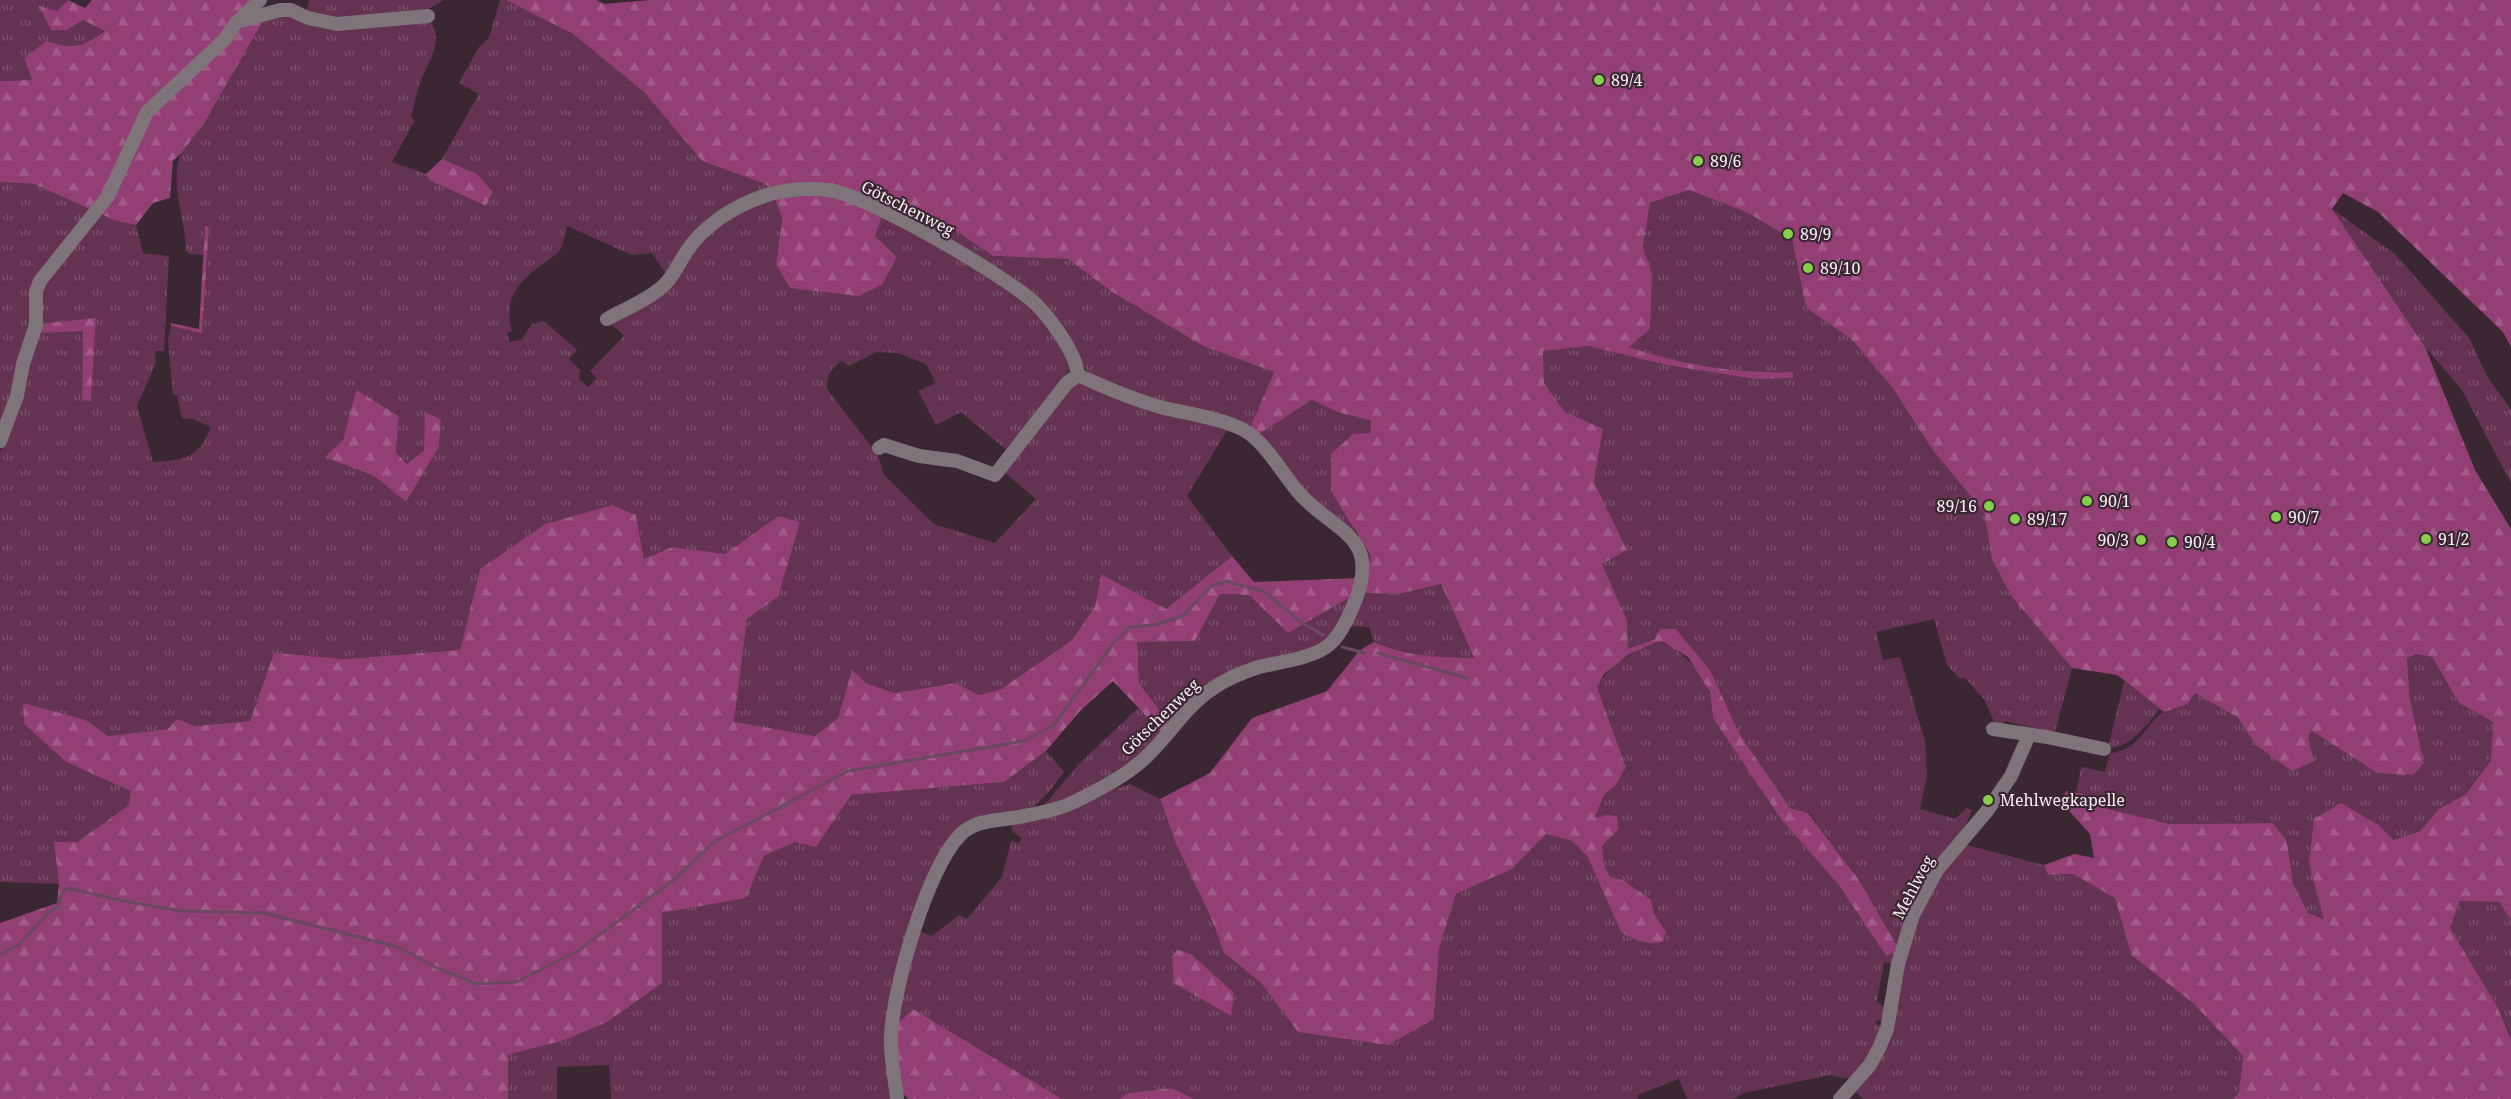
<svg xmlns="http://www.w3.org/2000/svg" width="2511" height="1099" font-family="'Noto Serif',serif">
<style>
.grass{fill:url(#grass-tufts);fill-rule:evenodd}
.forest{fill:url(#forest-firs)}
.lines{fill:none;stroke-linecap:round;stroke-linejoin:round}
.stream{stroke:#6a4a5f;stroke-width:3}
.minor{stroke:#7e7479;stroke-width:14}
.poi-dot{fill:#85cf4c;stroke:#3a2732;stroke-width:2}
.labels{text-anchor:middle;stroke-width:4.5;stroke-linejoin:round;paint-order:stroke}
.poi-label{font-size:16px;fill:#fceff6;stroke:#3a2732;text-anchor:start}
.street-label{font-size:16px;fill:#fceff6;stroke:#3a2732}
</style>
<defs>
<pattern id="grass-tufts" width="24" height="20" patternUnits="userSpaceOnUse" patternTransform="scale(1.5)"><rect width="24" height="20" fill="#643351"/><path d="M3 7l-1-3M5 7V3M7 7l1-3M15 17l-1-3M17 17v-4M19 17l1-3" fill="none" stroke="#7b516b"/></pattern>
<pattern id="forest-firs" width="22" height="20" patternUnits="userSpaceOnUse" patternTransform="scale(1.5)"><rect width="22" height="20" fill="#923f74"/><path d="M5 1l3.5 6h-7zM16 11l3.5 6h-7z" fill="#a25b88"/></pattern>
</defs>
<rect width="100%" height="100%" fill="#3a2732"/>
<g class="grass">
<path d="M0,0H68L57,11L40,7L67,30L83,20L105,30L87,43L67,48L32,80L0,81Z"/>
<path d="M310,0H444L425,11L343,22L305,14Z"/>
<path d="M500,0H506L573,34L644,92L702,161L765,184L772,190C740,202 707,217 686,245C679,255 674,267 668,277L652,253L632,255L567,226C565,232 564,242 561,248C557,255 548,260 543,264C518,281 503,300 512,331L507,333L509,342L521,340L532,324L544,321L577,350L569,359L580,370L579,379L588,387L597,378L590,371L624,336L608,321L658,295L672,282L699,239L720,221L774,195L782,218L776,265L791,288L858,295L883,284L897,257L875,236L883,214L1008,286L1028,302L1053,330L1073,361L1072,367L1010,453L961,412L936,425L918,391L936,383L926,364L897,353L877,352L849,366L842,361C830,368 827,376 827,389L878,455L884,475L934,524L995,543L1036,499L1004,472L1067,385L1075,379H1081L1131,401L1229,427L1187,496L1232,556L1166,609L1101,574L1095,606L1072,640L1001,689L979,695L956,683L894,693L866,683L852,671L838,718L815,736L734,723L747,619L778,597L799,522L778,516L725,555L672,547L644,559L636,515L612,505L545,524L480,569L460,650L345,659L274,654L250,721L195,726L177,719L169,729L108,736L86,720L23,704L24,724L66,762L132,790L129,805L77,842H54L59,884L0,882V452L24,397C18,377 32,351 39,333L83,330L82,400H91L96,319L39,324C39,306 39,293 48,277L98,213L116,221L136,225L143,253L169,256L164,351H155L156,363L137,406L153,462C185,460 199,458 211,427L193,419L182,418L177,395H173L168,340L171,326L202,332L209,227H205L203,255L189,254L186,250C184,203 158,163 202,127L266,16C292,10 310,24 335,27C365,30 399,12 429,20C446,40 427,63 420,83C416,94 414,106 411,117L415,120L392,162L426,174L429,180L486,206L493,190L477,174L442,159L479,94L459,83L479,47L489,38ZM356,390L399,416L396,452L408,464L424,450L426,412L441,419L439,447L406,502L374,476L326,457L343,440Z"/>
<path d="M0,182L34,184L90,209L49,262L0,432Z"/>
<path d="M1689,190L1748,213L1792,239L1806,308L1850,338L1892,387L1934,452L1984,512L1992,560L2012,597L2072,668L2055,732L2004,721V726H1996L1984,699L1965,678L1960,679L1947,665L1934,619L1876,632L1883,660L1900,657L1925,741L1927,775L1920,809L1955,819L1967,808L1972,810L1962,833L1899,949L1859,880L1809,813L1790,808L1739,733L1710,670L1676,629L1628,650L1627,620L1602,564L1627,550L1594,482L1603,430L1565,412L1544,383L1543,350L1588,346L1666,365L1754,379L1793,372C1737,374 1682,365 1629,347L1652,274L1643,247L1650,203Z"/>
<path d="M2332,209L2395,254L2469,338L2488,378L2511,409V483L2462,390L2425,347Z"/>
<path d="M952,228L993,256L1068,259L1112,292L1203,346L1274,372L1249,430L1130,394L1093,377L1083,366L1049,316L931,233Z"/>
<path d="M1312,400L1337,412L1371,421V433L1331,454L1355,533L1371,556L1368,569L1256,436Z"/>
<path d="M1441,584L1474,659C1437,657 1409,657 1374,642L1369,627L1347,626L1362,593L1399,594Z"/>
<path d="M1220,594L1249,595L1288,633L1354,595L1333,634L1317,646L1259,661L1169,723L1139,683L1136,641H1195Z"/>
<path d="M1656,642C1677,643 1705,674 1710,695C1712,702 1712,710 1713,718L1838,884L1884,953H1891L1896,957L1895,964L1884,962L1877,1001L1887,1010L1882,1021L1878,1020L1875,1023L1882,1028L1874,1050L1853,1077L1843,1078L1830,1075L1744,1093L1733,1099H1687L1679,1079L1637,1095L1638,1099H1195L1171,1088L1128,1093L1119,1099H1062L913,1009L895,1026L917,930L932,936L959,915L967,919L1002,877L1011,841L1019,843L1022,838L1012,831V827L1017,820L1130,784L1160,799L1176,844L1212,920L1224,953L1260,982L1298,1032L1434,1019L1439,949L1456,894L1512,869L1546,834L1572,841L1587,856L1621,932C1634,941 1647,945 1663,942L1666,932L1654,913L1651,900L1623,881L1609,877L1604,865L1602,846L1618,830L1595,819L1604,795L1616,785L1626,766L1597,687C1609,664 1632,653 1656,642Z"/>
<path d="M2416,653L2432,657L2459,703L2493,722L2491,759L2466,794L2439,809L2420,831L2393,840L2380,826L2309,864L2325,919L2308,913L2293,883L2287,841L2273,823L2170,824L2108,809L2094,796L2076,793L2081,767L2105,772L2110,753C2143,750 2144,723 2165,711C2180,702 2182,710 2195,692L2237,717L2256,745L2308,736L2312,731L2377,773L2424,763L2410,699L2407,658Z"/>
<path d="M2124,681L2160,709C2146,725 2134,744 2112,748L2109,744Z"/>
<path d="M1138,708L1161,732L1132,762L1096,788L1041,809L1080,763Z"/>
<path d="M1046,751L1064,772L1048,793L1031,809L961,827L900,964L895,1099H611L609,1065L557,1067V1099H508V1055L565,1040L662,983V913L746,898L764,856L795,842L816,846L851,795L1004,782Z"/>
<path d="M1963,844L2044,865L2049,875L2073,874L2115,898L2131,955L2193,1003L2243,1056L2239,1092L2234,1099H1864L1853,1090L1878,1057L1900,966L1925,897Z"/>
<path d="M2460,901L2499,902L2511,920V1040L2497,1006L2450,928Z"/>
</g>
<g class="forest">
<path d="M68,0L85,8L92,0H256L266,16L202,127C192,135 182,157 173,160L170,198L153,203L136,225L116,221L34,184L0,182V81L32,80L24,58L47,41C74,50 82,47 105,31L83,20L67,30H51L39,6L57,11Z"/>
<path d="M506,0H596L604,4L650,0H2511V347L2503,332L2378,212L2343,193L2332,209L2425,347L2475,470L2511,529V920L2499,902L2460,901L2450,928L2497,1006L2511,1040V1099H2234L2239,1092L2243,1056L2193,1003L2131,955L2115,898L2073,874L2048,875L2044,865L2074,854L2094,858L2090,834L2061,802L2066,791L2094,796L2108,809L2170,824L2273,823L2287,841L2293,883L2308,913L2324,919L2309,864L2314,819L2341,803L2380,826L2393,840L2420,831L2439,809L2466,794L2491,760L2493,722L2459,703L2432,657L2416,654L2407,658L2410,699L2424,763L2413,775L2377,773L2312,731L2308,737L2314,761L2292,771L2256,745L2237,717L2195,693L2187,704L2164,712L2117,675L2072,668L2012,597L1992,560L1984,512L1934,452L1892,387L1850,338L1806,308L1792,239L1748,213L1689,190L1650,203L1643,247L1652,274L1650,329L1629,347C1683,365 1737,374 1793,372V378L1754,379L1666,365L1588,346L1543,351L1544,383L1565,412L1603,429L1594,482L1627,550L1602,564L1627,620L1628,649L1655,639L1660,629H1676L1710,670L1739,733L1790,808L1808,813L1859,880L1899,949L1896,957L1891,953L1888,956L1884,953L1838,884L1781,819L1713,718L1710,692L1688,657L1663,642H1656L1628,655L1604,674L1597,687L1626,767L1616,785L1604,795L1595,818L1608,815L1617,816L1618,830L1602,846L1604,865L1610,877L1623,880L1651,900L1654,913L1666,932L1663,942C1647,945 1634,941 1621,932L1587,856L1572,841L1546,834L1512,869L1456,894L1439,949L1434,1019L1388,1045L1298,1032L1260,982L1224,953L1212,920L1176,844L1160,799L1210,773L1252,718L1327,691L1360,650L1374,642C1409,657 1437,657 1474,658L1441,584L1399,594L1362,593L1371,556L1331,491V454L1353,434L1371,433V421L1337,412L1312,400L1256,436L1249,430L1274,372L1203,346L1112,292L1068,259L993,256L952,228L931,233L883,214L875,236L897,257L883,284L859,296L790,288L776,265L782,218L772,190L765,184L702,161L644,92L573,34Z"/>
<path d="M442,159L477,174L493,191L486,206L429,180L426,174Z"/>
<path d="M205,226L209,227L202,333L171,326V323L199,329Z"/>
<path d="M96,318L91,401L82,400L83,331L39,333V324Z"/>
<path d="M356,390L399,416L396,452L407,464L424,450L425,412L441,419L439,447L406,502L374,476L325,457L343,440Z"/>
<path d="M612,505L636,515L644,559L672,547L725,554L778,516L800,522L778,597L747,619L734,722L815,736L838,718L852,670L866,683L894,693L956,683L979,695L1001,689L1072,640L1095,606L1101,574L1166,609L1232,556L1254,582L1359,578L1354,595L1288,633L1249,595L1220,594L1195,641L1137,642L1139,683L1169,723L1161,732L1113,681L1080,711L1046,751L1004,782L851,795L816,847L795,842L764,856L746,898L662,913V983L607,1022L565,1040L508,1055V1099H0V923L57,903L59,884L54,842H77L129,805L131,791L66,762L24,724L23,703L86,720L108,736L168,729L177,719L195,726L250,721L274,653L345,659L460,650L480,569L545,524Z"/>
<path d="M1178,950L1191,954L1234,993L1231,1016L1174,983L1172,956Z"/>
<path d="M913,1009L1062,1099H909L903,1094L895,1026Z"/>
<path d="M1171,1088L1195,1099H1119L1128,1093Z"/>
</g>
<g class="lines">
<g class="stream">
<path d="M1342,647L1365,653"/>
<path d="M1378,653L1467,678"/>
<path d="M0,955L20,944L48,913L58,906L61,894L67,888L119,900L182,911L264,913L398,947L439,969L477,984L517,982L579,950L675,879L714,842L848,771L1024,741L1054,725L1114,642L1130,627L1154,625L1183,616L1211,586L1226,581L1265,592L1302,623L1323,635"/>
</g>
<g class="minor">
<path d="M241,21L280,10H291L308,18L337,24L428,16"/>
<path d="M607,319C625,309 646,301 662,287C673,278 677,266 685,254C702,226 734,206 764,196C783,190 807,188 827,190C865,193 1008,277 1037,305C1052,321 1076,353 1078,375"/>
<path d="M0,441L17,396L23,364L36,325V291L40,281L108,196L147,112L225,39L236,23L260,0"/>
<path d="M879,448L884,445L919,456L957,461L995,475L1067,383L1078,375"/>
<path d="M1993,729L2047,737L2104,749"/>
<path d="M897,1099C895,1078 890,1057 891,1036C893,988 927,869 960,835C976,819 998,821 1019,817C1040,813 1062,809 1080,799C1102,788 1125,776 1144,759C1168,737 1184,708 1212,689C1226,679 1243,672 1259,667C1279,662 1315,658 1330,644C1342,633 1350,614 1356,599C1380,535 1334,532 1300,494C1284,476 1267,445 1247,432C1226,419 1189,414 1164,408C1134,400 1106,388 1078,375"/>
<path d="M1840,1099L1870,1065L1879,1048L1887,1029L1898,964L1913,915L1937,870L1987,811L2011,776L2029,735"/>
</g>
</g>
<g class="poi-dot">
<circle cx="1599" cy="80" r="6"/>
<circle cx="1698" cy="161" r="6"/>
<circle cx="1788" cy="234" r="6"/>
<circle cx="1808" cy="268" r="6"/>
<circle cx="2087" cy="501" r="6"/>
<circle cx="1989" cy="506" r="6"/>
<circle cx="2276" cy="517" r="6"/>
<circle cx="2015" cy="519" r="6"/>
<circle cx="2426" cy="539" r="6"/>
<circle cx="2141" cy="540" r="6"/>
<circle cx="2172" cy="542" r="6"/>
<circle cx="1988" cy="800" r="6"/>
</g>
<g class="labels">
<g class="poi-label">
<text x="1611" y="86">89/4</text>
<text x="1710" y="167">89/6</text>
<text x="1800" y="240">89/9</text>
<text x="1820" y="274">89/10</text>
<text x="2099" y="507">90/1</text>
<text x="1977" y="512" text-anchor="end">89/16</text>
<text x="2288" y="523">90/7</text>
<text x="2027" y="525">89/17</text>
<text x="2438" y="545">91/2</text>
<text x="2129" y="546" text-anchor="end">90/3</text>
<text x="2184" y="548">90/4</text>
<text x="2000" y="806">Mehlwegkapelle</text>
</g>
<g class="street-label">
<text transform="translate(908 208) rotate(27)" y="6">Götschenweg</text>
<text transform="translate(1160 717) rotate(-44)" y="6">Götschenweg</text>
<text transform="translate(1913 887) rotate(-62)" y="6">Mehlweg</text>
</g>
</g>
</svg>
